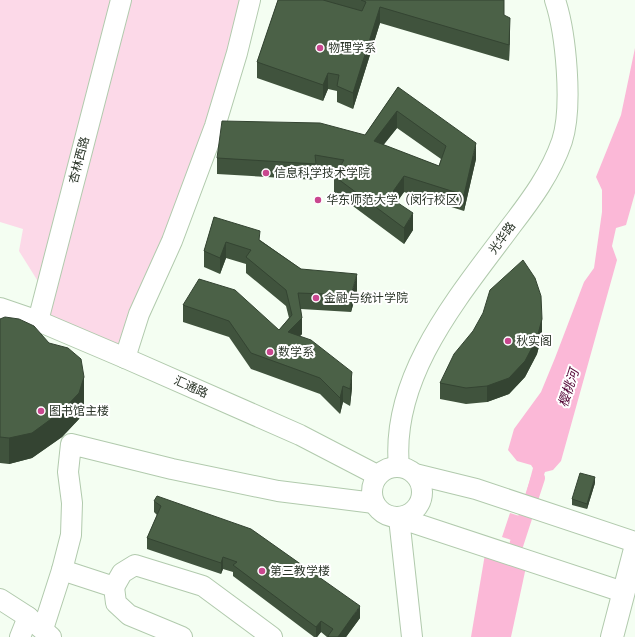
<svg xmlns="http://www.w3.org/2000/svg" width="635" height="637" font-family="'IBM Plex Sans','Noto Sans SC',sans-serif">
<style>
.green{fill:#fcd9e8}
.water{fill:#fbb8d7}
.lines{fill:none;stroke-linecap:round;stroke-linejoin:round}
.canal{stroke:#fbb8d7;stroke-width:14}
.minor-casing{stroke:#b1caad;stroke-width:22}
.major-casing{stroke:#b1caad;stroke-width:24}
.minor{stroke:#fff;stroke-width:20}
.major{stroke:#fff;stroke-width:22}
.wall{fill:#40533d;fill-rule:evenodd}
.shaded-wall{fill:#344432}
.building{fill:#4b6147;stroke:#344432;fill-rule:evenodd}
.poi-dot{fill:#c9478f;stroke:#fff;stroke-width:1.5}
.labels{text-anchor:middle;stroke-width:4;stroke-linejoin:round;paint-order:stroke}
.poi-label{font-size:12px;fill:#2a3428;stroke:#fff;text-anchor:start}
.street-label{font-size:12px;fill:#2a3428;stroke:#fff}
.water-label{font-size:13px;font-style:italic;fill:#520434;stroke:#fff}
</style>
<rect width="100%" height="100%" fill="#f4fef2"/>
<g class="green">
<path d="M0,0H112L39,283L19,251L23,229L0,222Z"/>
<path d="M131,0H242L208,124L121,349L46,318Z"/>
</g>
<g class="water">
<path d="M635,48V193L626,225L616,228L612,246L617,260L561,461L553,470L545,472L536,497L526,494L533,468L531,465L517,461L508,450L514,429L541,392L555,358L584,282L594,268L602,212V190L596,177L621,115Z"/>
<path d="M510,513L529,519L521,543L502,537Z"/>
<path d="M485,554L526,567L511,637H471Z"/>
</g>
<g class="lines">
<path class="canal" d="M510,564L538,478"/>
<g class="minor-casing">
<g id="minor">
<path d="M0,308L38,321L125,358L300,435L377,475"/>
<path d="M38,321L121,0"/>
<path d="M125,358L139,314L172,241L215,126L237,53L250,0"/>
<path d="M399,467C390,375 460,295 511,226C531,200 551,173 562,141C573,107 566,33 555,0"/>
<circle cx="397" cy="492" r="25"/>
<path d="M415,474L476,489L635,542"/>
<path d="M62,570L114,587L116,603L129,615L182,637"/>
<path d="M114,587L122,573L135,565L203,586L272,637"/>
<path d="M0,599L28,617L51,637"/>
<path d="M43,629L62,570L71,535L72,503L68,472L71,444L172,469L278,491L374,503"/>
<path d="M20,637L28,617"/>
<path d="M412,637L399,518L623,592"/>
</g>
</g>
<g class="major-casing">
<path id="major" d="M612,637L635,549"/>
</g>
<use href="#minor" class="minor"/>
<use href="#major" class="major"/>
</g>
<g class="wall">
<path d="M278,0H504V15L510,34L509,61L380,23L353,109L337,102V91L328,89L323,101L257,78V62Z"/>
<path d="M398,87L476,159L464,211L404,192L397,202L413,230L404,244L334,192V176L335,175L316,171V180L217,174V158L365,135ZM397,128L441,159L439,166L383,145Z"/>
<path d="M214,217L260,240L301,269L357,291L351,312L301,309L302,334L300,336L352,388L350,406L343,402L340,414L320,394L251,369L229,337L183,322V305L279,330L289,318L286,306L246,273V264L226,258L220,274L204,267V251Z"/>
<path d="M0,319L49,343L84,403L79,419L62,437L32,458L9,464L0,463Z"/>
<path d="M473,331L542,335L537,354L525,377L509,394L487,402L466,404L440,399V383Z"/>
<path d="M595,483L587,509L572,505V499Z"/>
<path d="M154,501L360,618L346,637H327L321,632L317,637H314L233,576V572L223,569L221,574L147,549V538L157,515L154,512Z"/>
</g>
<g class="shaded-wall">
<path d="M380,7V23L353,109V93Z"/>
<path d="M510,18V34L509,61V45Z"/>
<path d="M328,73V89L323,101V85Z"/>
<path d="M397,111V128L374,157V141Z"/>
<path d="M476,143V159L464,211V195Z"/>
<path d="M404,176V192L389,213V197Z"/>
<path d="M413,213V230L404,244V228Z"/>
<path d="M226,242V258L220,274V258Z"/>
<path d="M357,274V291L351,312V295Z"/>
<path d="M302,318V334L288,348V332Z"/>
<path d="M542,319V335L537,354L525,377L509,394L487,402V386Z"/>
<path d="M352,372V388L350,406V389Z"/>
<path d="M84,377V403L79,419L62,437L32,458L9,464V438Z"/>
<path d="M343,386V402L340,414V398Z"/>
<path d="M595,477V483L587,509V504Z"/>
<path d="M223,557V569L221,574V563Z"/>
<path d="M360,606V618L346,637H338Z"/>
<path d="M321,621V632L317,637H316V627Z"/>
</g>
<g class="building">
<path d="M278,0H323L362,11L366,2L361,0H504V15L510,18L509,45L380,7L353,93L337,86L339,75L328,73L323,85L257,62Z"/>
<path d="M398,87L476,143L464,195L404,176L389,197L413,213L404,228L334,176L344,160L315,155L316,164L217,158L222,121L320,123L365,135ZM397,111L446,146L439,166L374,141Z"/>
<path d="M214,217L260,231L259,240L301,269L357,274L351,295L298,293L302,318L288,332L311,340L352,372L350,389L343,386L340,398L320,378L251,353L229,321L183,305L199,279L235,290L279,330L292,315L286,290L246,257L251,250L226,242L220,258L204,251Z"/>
<path d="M523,260L535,278L541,296L542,319L537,338L525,361L509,378L487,386L466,388L440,383L454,354L473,331L483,313L490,290Z"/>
<path d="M5,317L19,319L34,326L49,343L68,348L81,359L84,377L79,393L62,411L32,433L9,438L0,437V319Z"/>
<path d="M580,473L595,477L587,504L572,499Z"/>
<path d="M157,496L251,529L360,606L338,637H329L328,636L333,629L321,621L316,627L233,565L237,562L223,557L221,563L147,538L161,506L154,501Z"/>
</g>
<g class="poi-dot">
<circle cx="320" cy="48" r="4"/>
<circle cx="266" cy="173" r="4"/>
<circle cx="318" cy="200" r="4"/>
<circle cx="316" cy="298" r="4"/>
<circle cx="508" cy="341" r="4"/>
<circle cx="270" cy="352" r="4"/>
<circle cx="41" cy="411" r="4"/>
<circle cx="262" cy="571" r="4"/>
</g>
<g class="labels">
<g class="poi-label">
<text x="328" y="52">物理学系</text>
<text x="274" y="177">信息科学技术学院</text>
<text x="326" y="204">华东师范大学（闵行校区）</text>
<text x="324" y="302">金融与统计学院</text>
<text x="516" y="345">秋实阁</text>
<text x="278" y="356">数学系</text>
<text x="49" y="415">图书馆主楼</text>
<text x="270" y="575">第三教学楼</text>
</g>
<g class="street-label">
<text transform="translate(79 160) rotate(-75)" y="4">杏林西路</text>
<text transform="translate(502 238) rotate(-54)" y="4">光华路</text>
<text transform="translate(191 387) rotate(24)" y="4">汇通路</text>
</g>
<g class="water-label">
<text transform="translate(568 388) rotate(-72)" y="5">樱桃河</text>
</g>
</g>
</svg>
